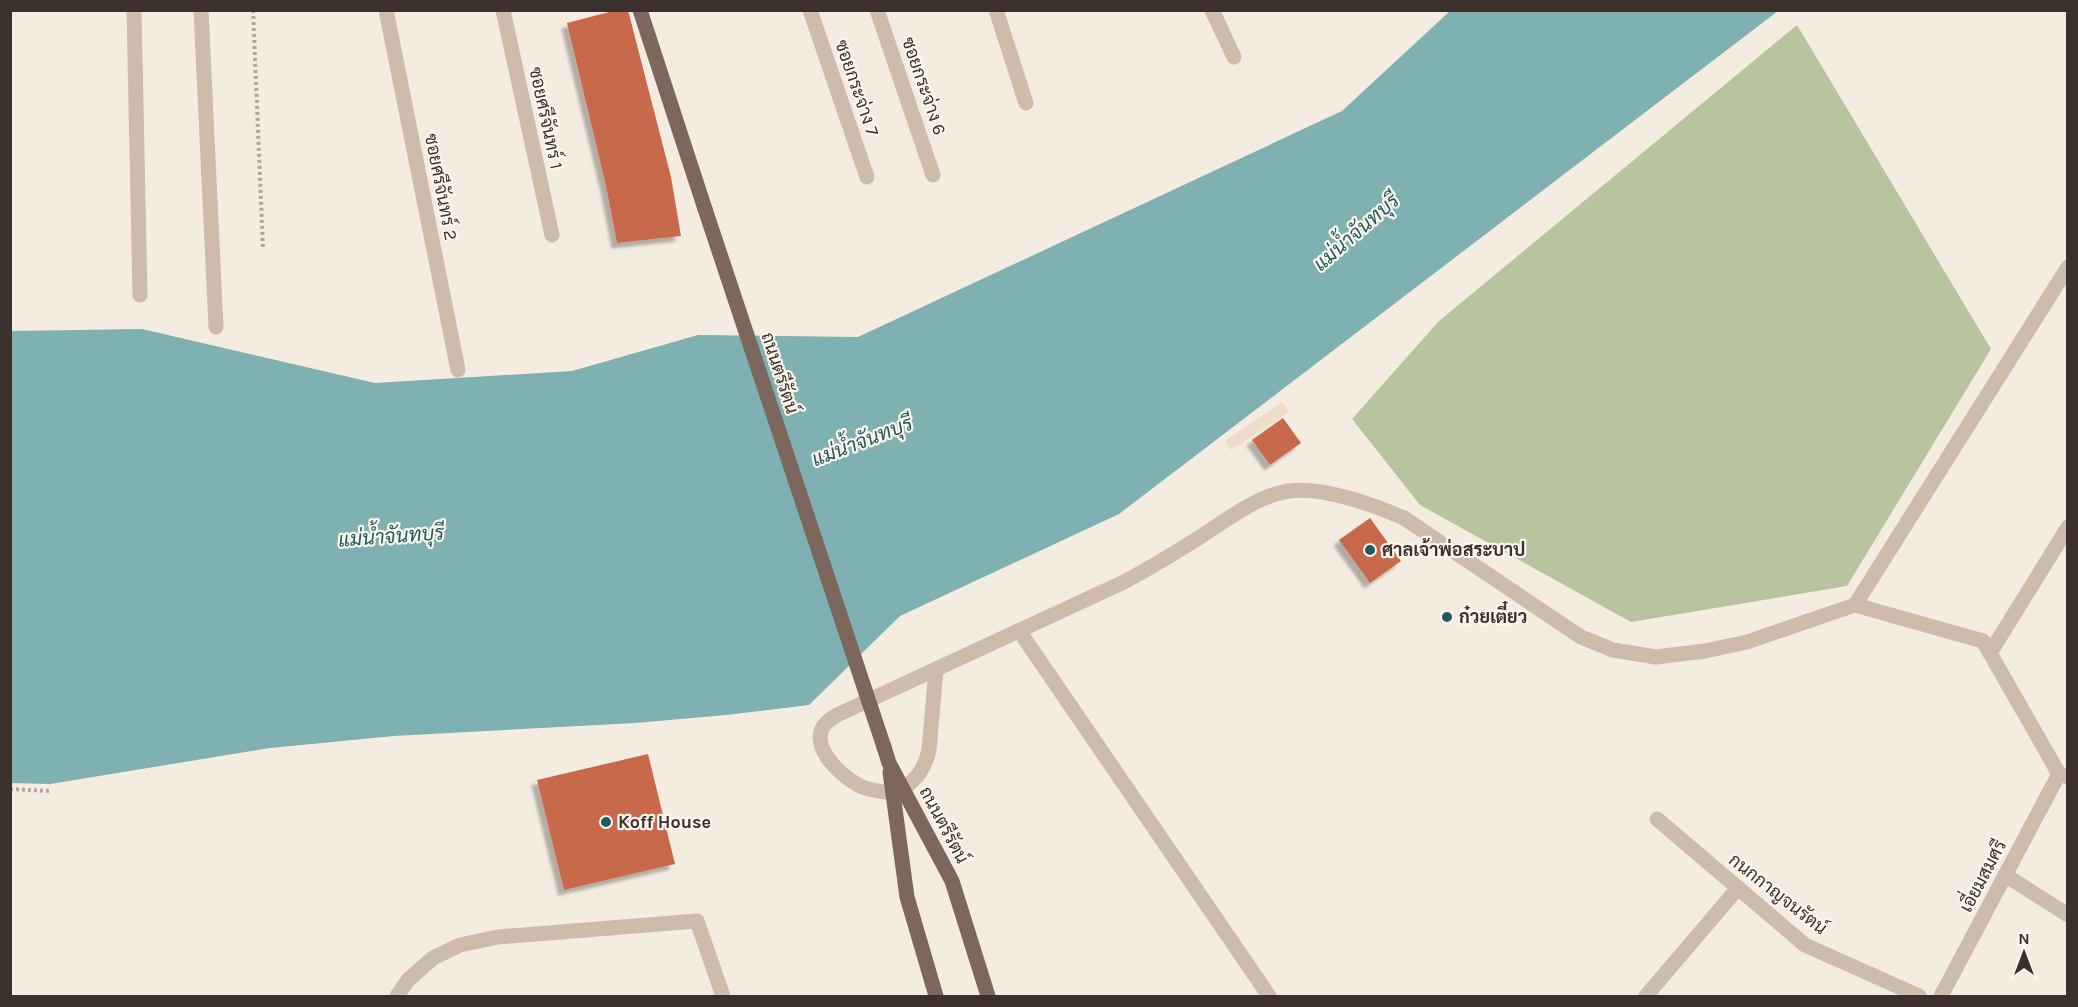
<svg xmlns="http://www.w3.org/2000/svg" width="2078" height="1007" font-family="Karla,Sarabun,sans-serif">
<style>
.green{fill:#b8c4a0}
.plaza{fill:#ecdcc8}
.water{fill:#7fb0b2}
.building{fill:#c8694b;filter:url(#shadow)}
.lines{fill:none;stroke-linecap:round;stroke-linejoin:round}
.path{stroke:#b9a596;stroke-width:4;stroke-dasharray:3 3;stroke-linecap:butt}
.minor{stroke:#cdbbac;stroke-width:15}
.major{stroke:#7d675c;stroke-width:15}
.major-bridge{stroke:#7d675c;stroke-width:15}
.poi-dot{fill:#1f5a5e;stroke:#fbf5ee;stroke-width:2}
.labels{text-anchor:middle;stroke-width:4.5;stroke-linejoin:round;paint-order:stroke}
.street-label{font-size:18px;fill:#3b302b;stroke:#fbf5ee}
.poi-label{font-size:18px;font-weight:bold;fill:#3b302b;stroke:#fbf5ee;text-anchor:start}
.water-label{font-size:20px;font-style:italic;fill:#1f5a5e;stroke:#fbf5ee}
</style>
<defs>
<filter id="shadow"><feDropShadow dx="-5.5" dy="5.5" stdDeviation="1.5" flood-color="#0004"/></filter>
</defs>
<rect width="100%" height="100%" fill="#f4ebe1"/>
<path class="green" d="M1797,25L1991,349L1847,586L1631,622L1420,505L1352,419L1439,321Z"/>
<path class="plaza" d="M1282,402L1289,412L1231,450L1225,441Z"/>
<path class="water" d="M1450,11H1778L1119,514L900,616L809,705L726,715L635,723L394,736L270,748L50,784L11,783V331L142,329L375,383L572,371L698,335L858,337L1342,111Z"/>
<g class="building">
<path d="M617,10H628L671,177L681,236L617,243L606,186L567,23Z"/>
<path d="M1283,418L1301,443L1270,465L1252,440Z"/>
<path d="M1370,518L1401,561L1370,583L1339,540Z"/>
<path d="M648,754L675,864L564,890L537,780Z"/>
</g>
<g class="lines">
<g class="path">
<path d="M253,10L263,249"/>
<path d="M10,789L50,791"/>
</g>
<g class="minor">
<path d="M134,10L140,295"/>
<path d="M201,10L216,327"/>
<path d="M386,10L458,370"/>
<path d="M503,10L552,235"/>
<path d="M810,10L867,177"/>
<path d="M877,10L933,175"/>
<path d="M996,10L1026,103"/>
<path d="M1212,10L1234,57"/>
<path d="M1855,605L2068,267"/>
<path d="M1020,632L1269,996"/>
<path d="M1990,653L2068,527"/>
<path d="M902,789C918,779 925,767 929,750L936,670"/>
<path d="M893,793C883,792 874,791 865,788C846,781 810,750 823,727C826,722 832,718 837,715L1124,582C1150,568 1175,553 1200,537C1227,520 1256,496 1289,491C1322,486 1374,505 1404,518L1581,637L1613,650L1656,657L1705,651L1747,642L1855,605L1983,641L2059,774L2068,777"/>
<path d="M1657,819L1805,945L1919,996"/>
<path d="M2005,875L2068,915"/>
<path d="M397,996L408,980L433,958L460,945L498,937L697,921L723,996"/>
<path d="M1646,996L1738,888"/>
<path d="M1941,996L2059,774"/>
</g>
<g class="major">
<path d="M640,10L705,209"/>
<path d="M884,747L889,763L952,881L988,996"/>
<path d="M890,772L907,897L936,996"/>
</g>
<path class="major-bridge" d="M705,209L884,747"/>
</g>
<g class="poi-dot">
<circle cx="1370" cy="550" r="6"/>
<circle cx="1447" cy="617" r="6"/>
<circle cx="606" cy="822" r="6"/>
</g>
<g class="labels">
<g class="street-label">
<text transform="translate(924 86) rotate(71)" y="6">ซอยกระจ่าง 6</text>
<text transform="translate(857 88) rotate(71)" y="6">ซอยกระจ่าง 7</text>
<text transform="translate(546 118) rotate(78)" y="6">ซอยศรีจันทร์ 1</text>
<text transform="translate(441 187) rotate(79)" y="6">ซอยศรีจันทร์ 2</text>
<text transform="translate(780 373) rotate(72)" y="6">ถนนตรีรัตน์</text>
<text transform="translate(944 825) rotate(62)" y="6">ถนนตรีรัตน์</text>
<text transform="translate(1983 876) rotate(-62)" y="6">เอี่ยมสมศรี</text>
<text transform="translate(1778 894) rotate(38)" y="6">กนกกาญจนรัตน์</text>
</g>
<g class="poi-label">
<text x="1382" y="556">ศาลเจ้าพ่อสระบาป</text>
<text x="1459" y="623">ก๋วยเตี๋ยว</text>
<text x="618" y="828">Koff House</text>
</g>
<g class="water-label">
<text transform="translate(1356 232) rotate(-41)" y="7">แม่น้ำจันทบุรี</text>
<text transform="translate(862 441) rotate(-21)" y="7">แม่น้ำจันทบุรี</text>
<text transform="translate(391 536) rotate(-4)" y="7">แม่น้ำจันทบุรี</text>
</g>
</g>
<rect width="2078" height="1007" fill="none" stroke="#3b302b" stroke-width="24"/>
<g transform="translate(2024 953)" stroke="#fbf5ee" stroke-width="4.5" paint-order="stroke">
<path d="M0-4.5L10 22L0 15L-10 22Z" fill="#3b302b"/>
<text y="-9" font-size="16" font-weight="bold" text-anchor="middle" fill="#3b302b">N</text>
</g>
</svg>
